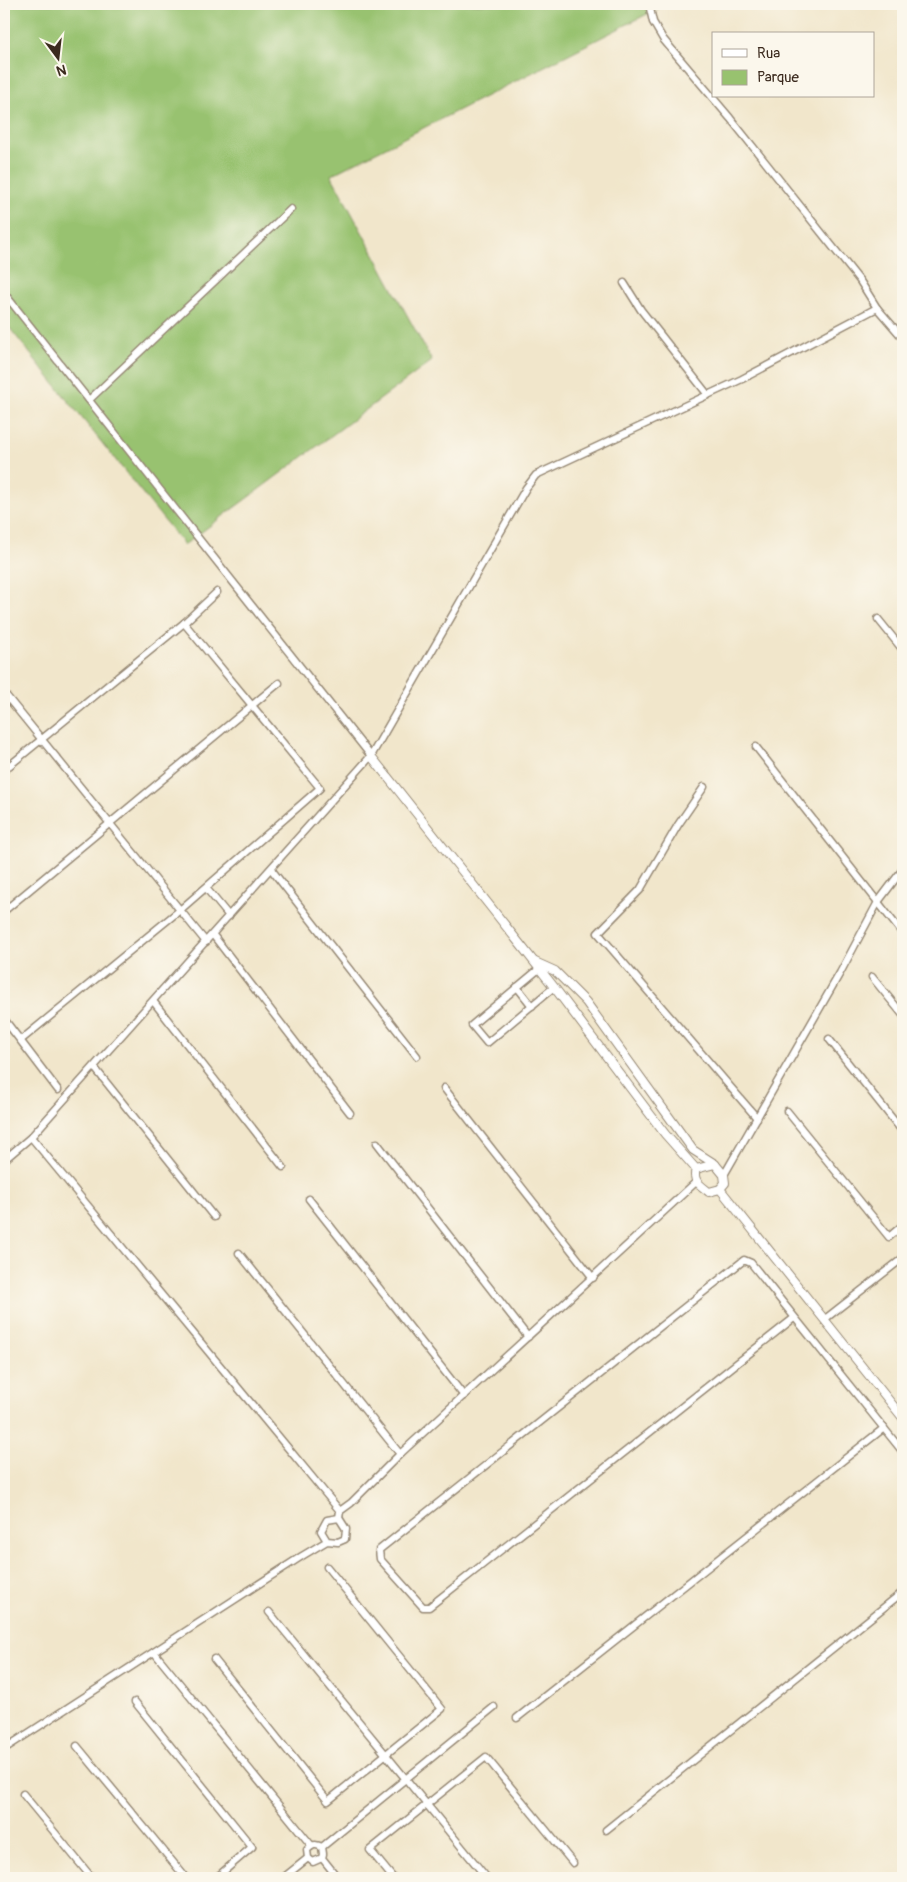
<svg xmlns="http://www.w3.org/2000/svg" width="907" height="1882" font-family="Pangolin,sans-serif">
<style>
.green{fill:#98c26f;stroke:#6a7646}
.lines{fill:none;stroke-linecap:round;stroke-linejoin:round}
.minor-casing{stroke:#968874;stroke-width:9}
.tertiary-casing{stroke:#968874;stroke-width:10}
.minor{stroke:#fff;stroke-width:6}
.tertiary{stroke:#fff;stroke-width:8}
</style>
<rect width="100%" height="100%" fill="#fbf7ec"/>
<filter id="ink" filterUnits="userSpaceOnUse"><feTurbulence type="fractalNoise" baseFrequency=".02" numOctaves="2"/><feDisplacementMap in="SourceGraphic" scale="10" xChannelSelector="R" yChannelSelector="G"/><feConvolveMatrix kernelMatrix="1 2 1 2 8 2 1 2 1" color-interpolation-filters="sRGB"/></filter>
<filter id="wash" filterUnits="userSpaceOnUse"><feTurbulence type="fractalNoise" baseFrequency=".0096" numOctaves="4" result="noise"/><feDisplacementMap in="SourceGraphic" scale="20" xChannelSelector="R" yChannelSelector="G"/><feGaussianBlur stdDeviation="1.12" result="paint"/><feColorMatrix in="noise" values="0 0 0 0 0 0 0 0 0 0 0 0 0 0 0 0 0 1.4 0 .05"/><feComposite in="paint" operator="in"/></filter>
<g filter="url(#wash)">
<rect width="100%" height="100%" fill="#f1e6cb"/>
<path class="green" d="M4,4H667L331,175L432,361L184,545L4,321Z"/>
</g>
<g filter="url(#ink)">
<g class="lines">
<g class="minor-casing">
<g id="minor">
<path d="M649,4L653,22L663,39L730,118L860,281L877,308L903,338"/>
<path d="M624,283L641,310L708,395"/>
<path d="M4,293L371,756"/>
<path d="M89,400L291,209"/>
<path d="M878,619L903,650"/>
<path d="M4,693L180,910L320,788L184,623"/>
<path d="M756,747L903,934"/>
<path d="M4,770L184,623L217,592"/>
<path d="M704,787L678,825L640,890L598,933L757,1118"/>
<path d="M271,869L417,1056"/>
<path d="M206,888L229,916"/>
<path d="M4,911L279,683"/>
<path d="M213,935L350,1113"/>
<path d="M539,969L472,1025L487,1043L554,987"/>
<path d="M872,977L903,1015"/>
<path d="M517,987L532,1006"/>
<path d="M153,1001L283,1167"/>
<path d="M4,1019L58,1090"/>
<path d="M829,1039L903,1132"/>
<path d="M21,1040L180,910L206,942"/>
<path d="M94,1067L214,1217"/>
<path d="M444,1088L593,1278"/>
<path d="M787,1111L889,1237L903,1225"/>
<path d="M31,1137L340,1511"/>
<path d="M377,1143L528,1337"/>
<path d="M4,1160L31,1137L371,756L526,488L536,475L742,379L877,308"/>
<path d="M724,1175L840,973L878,902L903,869"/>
<path d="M309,1199L464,1396"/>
<path d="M239,1253L400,1454"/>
<path d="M794,1318L429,1607H423L380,1559L379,1550L744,1260L751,1263L903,1452"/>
<path d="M825,1319L903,1258"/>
<path d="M339,1518L340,1511L351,1503L400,1454L696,1182"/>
<path d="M269,1612L487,1878"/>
<path d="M154,1652L311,1845"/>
<path d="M214,1659L328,1801L442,1709L327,1567"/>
<path d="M135,1702L252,1847L216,1878"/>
<path d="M517,1718L884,1428"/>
<path d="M77,1746L186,1878"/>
<path d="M4,1749L302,1556L327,1541L338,1542L345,1539L346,1529L339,1518L327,1520L321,1531L327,1541"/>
<path d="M23,1794L92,1878"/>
<path d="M606,1830L903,1592"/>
<path d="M322,1847L494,1707"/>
<path d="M322,1858L313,1862L308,1858L307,1850C312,1845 315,1843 322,1847L323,1854L322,1858L338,1878"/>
<path d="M283,1878L308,1858"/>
<path d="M393,1878L370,1850L486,1757L573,1863"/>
</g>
</g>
<g class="tertiary-casing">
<g id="tertiary">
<path d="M371,756L554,987L665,1134L696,1169"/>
<path d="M535,962L555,971L586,1002L693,1150L715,1164"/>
<path d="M715,1164L724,1175L725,1183L720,1189L709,1192C700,1185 692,1181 696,1169Z"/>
<path d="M720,1189L903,1418"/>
</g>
</g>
<use href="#minor" class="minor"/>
<use href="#tertiary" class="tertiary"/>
</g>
</g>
<rect width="907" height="1882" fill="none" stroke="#fbf7ec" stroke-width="20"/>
<rect x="712" y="32" width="162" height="65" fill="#fbf7ec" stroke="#aea59a"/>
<rect x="722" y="49" width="25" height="8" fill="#ffffff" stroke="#aea59a"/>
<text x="757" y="58" font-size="15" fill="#3b2a1e">Rua</text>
<rect x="722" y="70" width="25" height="15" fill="#98c26f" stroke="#aea59a"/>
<text x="757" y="82" font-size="15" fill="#3b2a1e">Parque</text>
<g transform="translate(58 58) rotate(165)" stroke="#fbf7ec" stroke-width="4" paint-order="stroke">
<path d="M0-4L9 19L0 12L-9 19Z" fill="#3b2a1e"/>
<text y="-8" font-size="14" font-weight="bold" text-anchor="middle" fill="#3b2a1e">N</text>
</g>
</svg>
